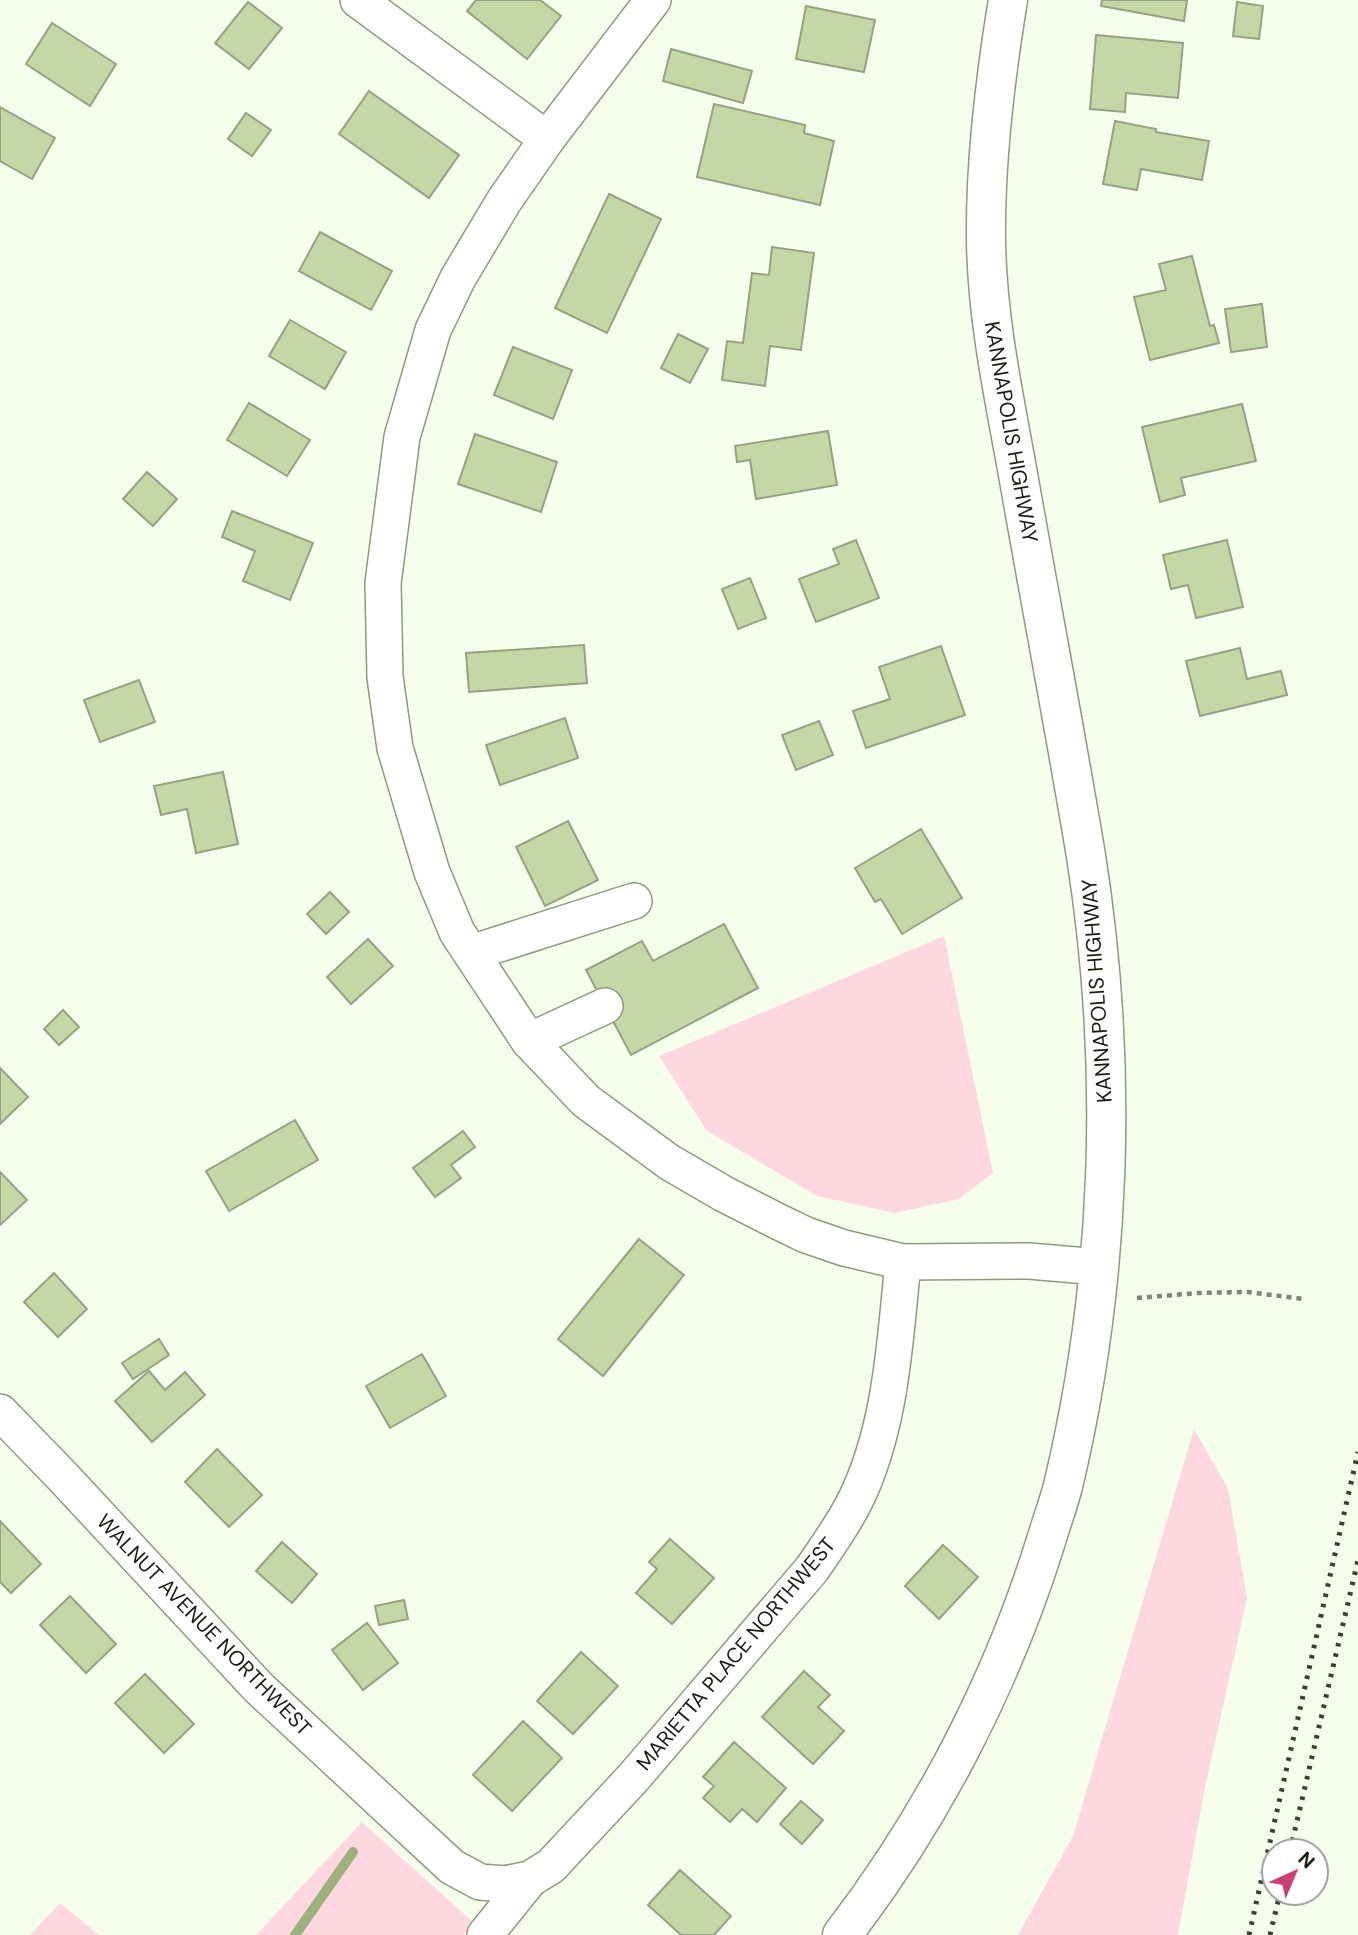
<svg xmlns="http://www.w3.org/2000/svg" width="1358" height="1935" font-family="'DM Sans',sans-serif">
<style>
.green{fill:#fed7e1}
.lines{fill:none;stroke-linecap:round;stroke-linejoin:round}
.stream{stroke:#9db17f;stroke-width:10}
.building{fill:#c3d8a5;stroke:#96a283;stroke-width:2}
.minor-casing{stroke:#8e9b7c;stroke-width:38}
.major-casing{stroke:#8e9b7c;stroke-width:41}
.path{stroke:#7f8677;stroke-width:4.5;stroke-dasharray:5 5;stroke-linecap:butt}
.minor{stroke:#fff;stroke-width:35}
.major{stroke:#fff;stroke-width:38}
.rail{stroke:#3a4033;stroke-width:5;stroke-dasharray:3.5 7;stroke-linecap:butt}
.labels{text-anchor:middle;stroke-width:5;stroke-linejoin:round;paint-order:stroke}
.street-label{font-size:21px;fill:#171c10;stroke:#fff}
</style>
<rect width="100%" height="100%" fill="#f6ffeb"/>
<g class="green">
<path d="M944,936L993,1173L959,1199L895,1213L817,1196L707,1131L659,1056Z"/>
<path d="M1194,1429L1228,1489L1247,1598L1203,1797L1178,1935H1018L1073,1836Z"/>
<path d="M362,1822L474,1923L463,1935H256Z"/>
<path d="M60,1903L99,1935H30Z"/>
</g>
<g class="lines">
<path class="stream" d="M295,1935L353,1852"/>
</g>
<g class="building">
<path d="M476,0H540L561,16L527,59L467,11Z"/>
<path d="M1102,0H1187L1184,21L1101,6Z"/>
<path d="M248,2L282,28L249,69L215,43Z"/>
<path d="M1237,2L1263,6L1259,39L1233,36Z"/>
<path d="M806,6L875,20L864,72L796,59Z"/>
<path d="M52,23L116,64L90,106L26,64Z"/>
<path d="M1096,35L1183,43L1178,98L1126,93L1125,112L1090,109Z"/>
<path d="M671,49L752,71L743,103L663,81Z"/>
<path d="M369,91L459,155L429,198L339,134Z"/>
<path d="M714,104L805,125L804,133L834,141L820,205L697,177Z"/>
<path d="M0,107L55,138L32,179L0,161Z"/>
<path d="M246,113L271,130L252,156L228,139Z"/>
<path d="M1115,121L1156,129V132L1209,141L1202,180L1141,169L1137,190L1103,184Z"/>
<path d="M609,194L661,219L607,333L555,308Z"/>
<path d="M320,232L392,271L371,310L299,271Z"/>
<path d="M772,247L814,253L801,350L770,346L765,386L722,380L727,341L743,343L752,273L769,275Z"/>
<path d="M1192,256L1210,326L1214,325L1219,343L1150,360L1134,297L1166,290L1159,264Z"/>
<path d="M1262,304L1267,347L1231,352L1225,309Z"/>
<path d="M290,320L346,352L325,389L269,356Z"/>
<path d="M678,334L708,349L690,383L661,368Z"/>
<path d="M513,347L572,370L553,419L494,395Z"/>
<path d="M249,403L310,440L287,476L227,440Z"/>
<path d="M1242,404L1256,461L1181,478L1185,495L1160,502L1142,427Z"/>
<path d="M828,431L837,485L756,499L750,460L737,462L735,446Z"/>
<path d="M475,434L557,462L541,512L458,484Z"/>
<path d="M147,472L177,499L153,526L123,499Z"/>
<path d="M232,511L313,543L290,600L243,581L255,551L222,537Z"/>
<path d="M856,540L879,598L816,622L799,579L839,564L833,549Z"/>
<path d="M1227,540L1243,607L1196,618L1188,585L1171,589L1163,555Z"/>
<path d="M750,578L766,618L738,629L722,589Z"/>
<path d="M584,645L587,683L469,692L466,653Z"/>
<path d="M941,646L965,715L866,748L853,711L890,699L879,667Z"/>
<path d="M1240,648L1247,679L1281,671L1287,695L1200,716L1186,661Z"/>
<path d="M139,680L155,722L100,742L84,700Z"/>
<path d="M565,718L578,758L500,785L486,745Z"/>
<path d="M819,721L833,755L796,770L782,735Z"/>
<path d="M223,772L238,844L196,853L187,809L161,815L154,786Z"/>
<path d="M568,821L598,880L545,906L516,847Z"/>
<path d="M921,829L962,898L902,934L881,899L875,902L855,868Z"/>
<path d="M330,892L349,912L326,934L307,914Z"/>
<path d="M724,924L758,988L631,1055L586,970L642,941L653,961Z"/>
<path d="M368,939L393,966L351,1004L327,977Z"/>
<path d="M63,1010L79,1027L59,1045L44,1029Z"/>
<path d="M0,1068L28,1097L0,1124Z"/>
<path d="M295,1120L318,1160L229,1211L206,1171Z"/>
<path d="M463,1131L475,1147L451,1165L461,1178L435,1197L413,1168Z"/>
<path d="M0,1172L27,1200L0,1225Z"/>
<path d="M639,1239L684,1275L603,1376L558,1339Z"/>
<path d="M54,1273L87,1309L58,1337L24,1302Z"/>
<path d="M159,1339L169,1355L133,1379L122,1363Z"/>
<path d="M422,1354L446,1396L390,1428L366,1386Z"/>
<path d="M149,1371L165,1390L185,1372L205,1395L152,1442L115,1401Z"/>
<path d="M217,1449L262,1495L229,1527L185,1482Z"/>
<path d="M0,1521L41,1564L11,1593L0,1582Z"/>
<path d="M670,1539L714,1578L672,1624L636,1593L657,1569L649,1562Z"/>
<path d="M282,1542L317,1574L292,1603L256,1571Z"/>
<path d="M943,1545L978,1577L939,1619L905,1586Z"/>
<path d="M70,1596L116,1644L86,1673L40,1625Z"/>
<path d="M404,1600L408,1619L379,1625L375,1606Z"/>
<path d="M367,1623L398,1663L363,1690L332,1650Z"/>
<path d="M581,1652L618,1686L573,1734L537,1701Z"/>
<path d="M804,1671L830,1695L818,1707L844,1731L813,1764L762,1717Z"/>
<path d="M145,1674L194,1724L164,1753L115,1703Z"/>
<path d="M523,1721L562,1758L512,1811L473,1775Z"/>
<path d="M734,1742L786,1788L757,1822L742,1809L730,1822L703,1798L714,1786L703,1777Z"/>
<path d="M801,1801L823,1820L802,1844L780,1824Z"/>
<path d="M680,1870L731,1916L714,1935H681L648,1905Z"/>
</g>
<g class="lines">
<g class="minor-casing">
<g id="minor">
<path d="M358,0L547,139"/>
<path d="M653,0L547,139L504,201L458,278L433,330L402,437L383,583L385,677L395,748L432,872L457,932L529,1041L586,1101L669,1162L724,1194L777,1221L806,1235L844,1248L903,1262L1029,1261L1099,1267"/>
<path d="M471,953L634,901"/>
<path d="M529,1041L605,1006"/>
<path d="M0,1412L63,1477L259,1688L452,1867L480,1882L505,1884L530,1879L551,1866L633,1778L812,1569C827,1547 843,1525 855,1501C891,1428 895,1342 903,1262"/>
<path d="M485,1935L530,1879"/>
</g>
</g>
<g class="major-casing">
<path id="major" d="M842,1935C932,1818 1001,1684 1045,1544C1051,1524 1058,1505 1063,1486C1112,1281 1119,1065 1086,856C1065,730 1041,605 1019,480C1005,401 987,321 986,240C985,160 995,79 1008,0"/>
</g>
<path class="path" d="M1137,1298L1198,1293L1247,1292L1304,1299"/>
<use href="#minor" class="minor"/>
<use href="#major" class="major"/>
<g class="rail">
<path d="M1290,1851L1358,1560"/>
<path d="M1249,1935L1358,1452"/>
<path d="M1270,1935L1280,1893"/>
</g>
</g>
<g class="labels">
<g class="street-label">
<text transform="translate(1011 432) rotate(80)" y="7">KANNAPOLIS HIGHWAY</text>
<text transform="translate(1097 991) rotate(-94)" y="7">KANNAPOLIS HIGHWAY</text>
<text transform="translate(204 1625) rotate(46)" y="7">WALNUT AVENUE NORTHWEST</text>
<text transform="translate(736 1654) rotate(-50)" y="7">MARIETTA PLACE NORTHWEST</text>
</g>
</g>
<g transform="translate(1295 1872) rotate(44)"><circle r="33" fill="#ffffff" stroke="#a2a49f" stroke-width="2"/>
<path d="M0-5L12 26L0 18L-12 26Z" fill="#cb4075"/>
<text y="-10" font-size="19" font-weight="bold" text-anchor="middle" fill="#171c10">N</text>
</g>
</svg>
